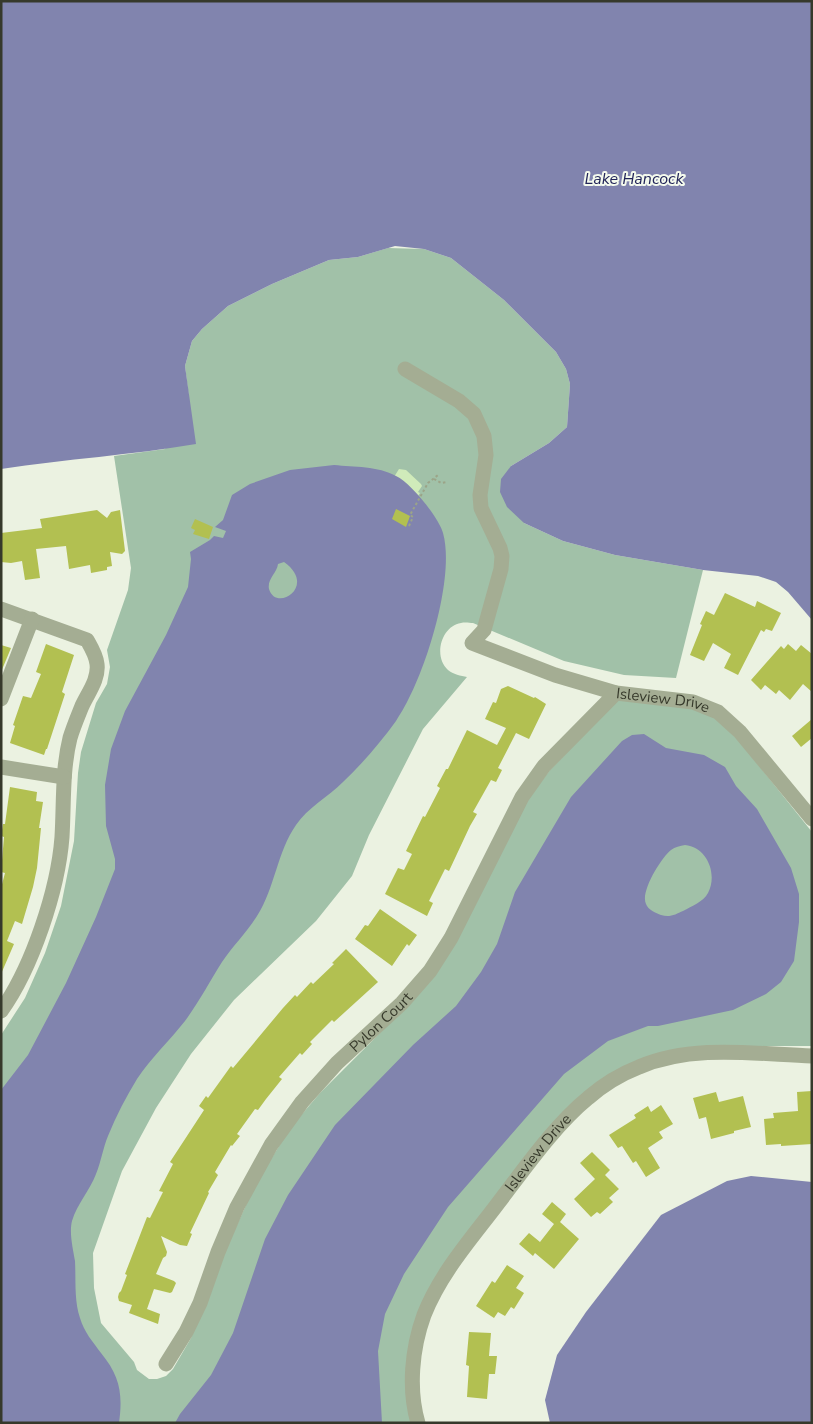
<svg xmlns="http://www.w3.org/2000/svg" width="813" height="1424" font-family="'Nunito Sans',sans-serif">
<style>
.green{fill:#a1c1a8}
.sand{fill:#d0ebba}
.water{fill:#8184ae;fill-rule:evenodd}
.building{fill:#b2c051}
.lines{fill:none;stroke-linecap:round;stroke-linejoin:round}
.path{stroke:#9ba488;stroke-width:2;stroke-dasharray:2.5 2.5;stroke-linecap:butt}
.minor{stroke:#a4ad93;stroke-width:15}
.labels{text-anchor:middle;stroke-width:4;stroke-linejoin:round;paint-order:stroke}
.street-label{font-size:15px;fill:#36392b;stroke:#f4faed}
.water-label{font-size:16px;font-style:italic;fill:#222559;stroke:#f4faed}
</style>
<rect width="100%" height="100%" fill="#ebf2e1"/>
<path class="green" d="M388,248L424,249L451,258L504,300L556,352L566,369L570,384L567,427L549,443L511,466L524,523L563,541L615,555L703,570L676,678L624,675L564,661L473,623C470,623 465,622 461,623C441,626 433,657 448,670C453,674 461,676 467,677L423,729L369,835L352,876L316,921L234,1000L191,1054L156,1108L122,1171L93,1253L94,1288L101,1323L134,1362L137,1370L149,1379H157L166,1376L173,1369L191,1338L226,1249L256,1183L291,1127L320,1093L418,995L531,795L550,770L619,698L710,711L740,742L812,832V1046H745L608,1077L426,1296L413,1423H1V1035L25,998L45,953L61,906L74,841L78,773L81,752L96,703L107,684L110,667L107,650L128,590L131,568L114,456L165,449L189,398L185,366L192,341L202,329L228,306L272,284L329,260L358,257Z"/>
<path class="sand" d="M399,469L406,470L421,484L422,486L418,492L420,493L416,499L394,477Z"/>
<g class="water">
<path d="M1,1H812V620L788,592L776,582L758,576L703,570L615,555L563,541L524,523L507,507L500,492L501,479L511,466L549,443L567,427L570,384L566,369L556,352L504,300L451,258L424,249L395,246L358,257L329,260L272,284L228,306L202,329L192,341L185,366L196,444C132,455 66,459 1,469Z"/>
<path d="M334,465C354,467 378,466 396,476C411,483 439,518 443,533C456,579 423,683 396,721C380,743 362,764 343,782C328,797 307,808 296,825C277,852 275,888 257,916C247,932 233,946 222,962C210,981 199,1002 185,1021C170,1040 151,1058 137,1079C126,1097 116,1116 108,1136C103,1148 101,1162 96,1174C90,1190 77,1204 72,1221C69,1233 73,1249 75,1261C76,1280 74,1300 80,1318C84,1332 93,1342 101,1353C120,1376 123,1394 119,1423H1V1090L28,1055L66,983L96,917L115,869V859L106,826L105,785L111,749L125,711L166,635L188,587L191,559L190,552L210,540L214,536L223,538L226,531L215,527L223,520L232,495L250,484L290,470ZM284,562C318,586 276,613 269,589C267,579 277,573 278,564Z"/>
<path d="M644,734L666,748L704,755L725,767L736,786L757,809L791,868L799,894V922L794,961L781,982L766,994L733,1010L658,1026H648L608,1041L564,1074L448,1207L404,1274L385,1314L378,1351L382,1423H175L180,1414L211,1375L233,1333L265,1239L288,1195L335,1125L413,1045L456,1006L481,972L497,944L515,892L571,797L622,741L632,735ZM685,845C707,847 718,874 708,893C703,902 692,906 683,911C676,914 670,918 661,915C656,913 648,910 646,904C640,892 661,858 671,850C675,847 680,846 685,845Z"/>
<path d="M751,1176L812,1182V1423H550L545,1400L557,1355L586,1312L661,1215L727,1181Z"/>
</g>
<g class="building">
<path d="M396,509L410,516L406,527L392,519Z"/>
<path d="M97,510L107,518L111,512L120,510L125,551L122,554L110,552L112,566L107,567V570L91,573L90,565L69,569L66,546L36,549L40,578L25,580L22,561L11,563L1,562V533L42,528L40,519Z"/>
<path d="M195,519L213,527L209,539L193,534L195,530L191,528Z"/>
<path d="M725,593L755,607L757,601L781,613L772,631L766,629L764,632L761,630L738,675L724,668L731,654L713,643L704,661L690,655L702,625L700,624L706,611L714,615Z"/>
<path d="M46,644L74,655L62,692L65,694L47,749H46L44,755L10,743L15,726L13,725L23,696L31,698L41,674L36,672Z"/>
<path d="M788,644L796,651L801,645L812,654V692L803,684L790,700L779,690L776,694L765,685L761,690L751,680L781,646L784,649Z"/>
<path d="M1,645L11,648L1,672Z"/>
<path d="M508,686L534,698L535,697L546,704L529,739L516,733L498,768L502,770L496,782L491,780L473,812L477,814L470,826L449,871L445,869L429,901L433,903L427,916L385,894L398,868L404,870L412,854L406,851L423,816L425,817L440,788L437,786L446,769H448L467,730L497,745L506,728L485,719L493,702L496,703L501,689Z"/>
<path d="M812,719V738L801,747L792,736Z"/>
<path d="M10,787L37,792L36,801L43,802L39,828H41L37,868L33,887L22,924L15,921L7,941L14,944L1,974V888L5,873L1,872L4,837L1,836L3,824H5Z"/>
<path d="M380,909L417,935L409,946L407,944L392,966L355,939L365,925L368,926Z"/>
<path d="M346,949L378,982L334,1022L332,1020L310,1042L312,1044L302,1055L300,1053L279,1077L282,1079L266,1099L258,1110L255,1109L237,1134L240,1136L232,1146L231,1145L215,1172L218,1175L208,1192L209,1193L190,1233L192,1234L187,1246L180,1245L161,1236L167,1252L166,1256L163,1258L156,1274L174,1281L176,1283L172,1292L170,1293L154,1289L147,1309L160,1314L158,1324L129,1313L132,1305L119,1301L118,1297L119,1293L121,1291L127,1275L125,1274L147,1217L150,1218L163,1192L159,1191L173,1164L170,1162L204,1110L199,1106L206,1096L208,1098L231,1066L233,1068L283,1008L295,995L297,997L311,982L313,984L334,964L332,963Z"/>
<path d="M812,1091V1144L781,1146V1144L766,1145L764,1119L774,1118L773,1113L798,1111L797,1092Z"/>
<path d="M716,1092L719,1102L743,1096L751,1127L734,1131V1133L711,1139L706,1117L699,1119L693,1098Z"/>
<path d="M661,1105L673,1124L659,1132L663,1138L648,1148L660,1168L646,1177L636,1161L633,1163L622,1146L618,1148L609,1135L636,1118L634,1115L648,1106L651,1112Z"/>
<path d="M592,1152L610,1170L605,1175L619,1189L609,1198L613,1202L600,1214L597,1212L591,1217L574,1199L595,1179L580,1163Z"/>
<path d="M552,1202L566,1214L560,1222L579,1239L554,1269L535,1253L533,1256L519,1244L529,1233L540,1242L554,1224L542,1214Z"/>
<path d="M507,1265L524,1276L516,1288L524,1293L514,1309L511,1307L505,1316L498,1312L494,1318L476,1306L492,1281L495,1283Z"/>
<path d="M469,1332L491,1333L489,1356H497L495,1374H489L487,1399L467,1397L469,1366L466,1365Z"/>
</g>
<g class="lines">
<g class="path">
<path d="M434,479L441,483L447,482"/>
<path d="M409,526L413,517L410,515L428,483L438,475"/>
</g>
<g class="minor">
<path id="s1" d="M405,369L459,401L474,414L484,436L486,455L480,495L481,508L500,548L502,556L501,569L484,630L472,643L555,675L616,693L693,702L718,712L740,732L812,819"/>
<path d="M1,609L87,640C91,647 96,655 97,664C99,679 88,693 82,706C78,716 73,728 70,738C62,770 64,804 62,837C58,890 32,968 1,1011"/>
<path d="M1,699L32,619"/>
<path d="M1,767L64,777"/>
<path id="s2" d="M166,1364L186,1332L200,1303L218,1252L237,1207L271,1145L302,1102L337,1063L402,1003L430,971L451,938L522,797L544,766L616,693"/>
<path id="s3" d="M418,1423C408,1389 412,1348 424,1315C441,1272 472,1238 499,1202C525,1168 555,1125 588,1098C603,1085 621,1074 639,1067C693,1044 755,1054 812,1056"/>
</g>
</g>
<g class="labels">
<g class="street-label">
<text dy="5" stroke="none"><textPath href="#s1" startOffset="526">Isleview Drive</textPath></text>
<text dy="5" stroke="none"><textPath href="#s2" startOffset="409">Pylon Court</textPath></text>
<text dy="5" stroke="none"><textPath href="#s3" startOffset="309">Isleview Drive</textPath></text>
</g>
<g class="water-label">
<text x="634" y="184">Lake Hancock</text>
</g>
</g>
<rect width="813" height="1424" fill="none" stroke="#36392b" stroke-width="5"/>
</svg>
